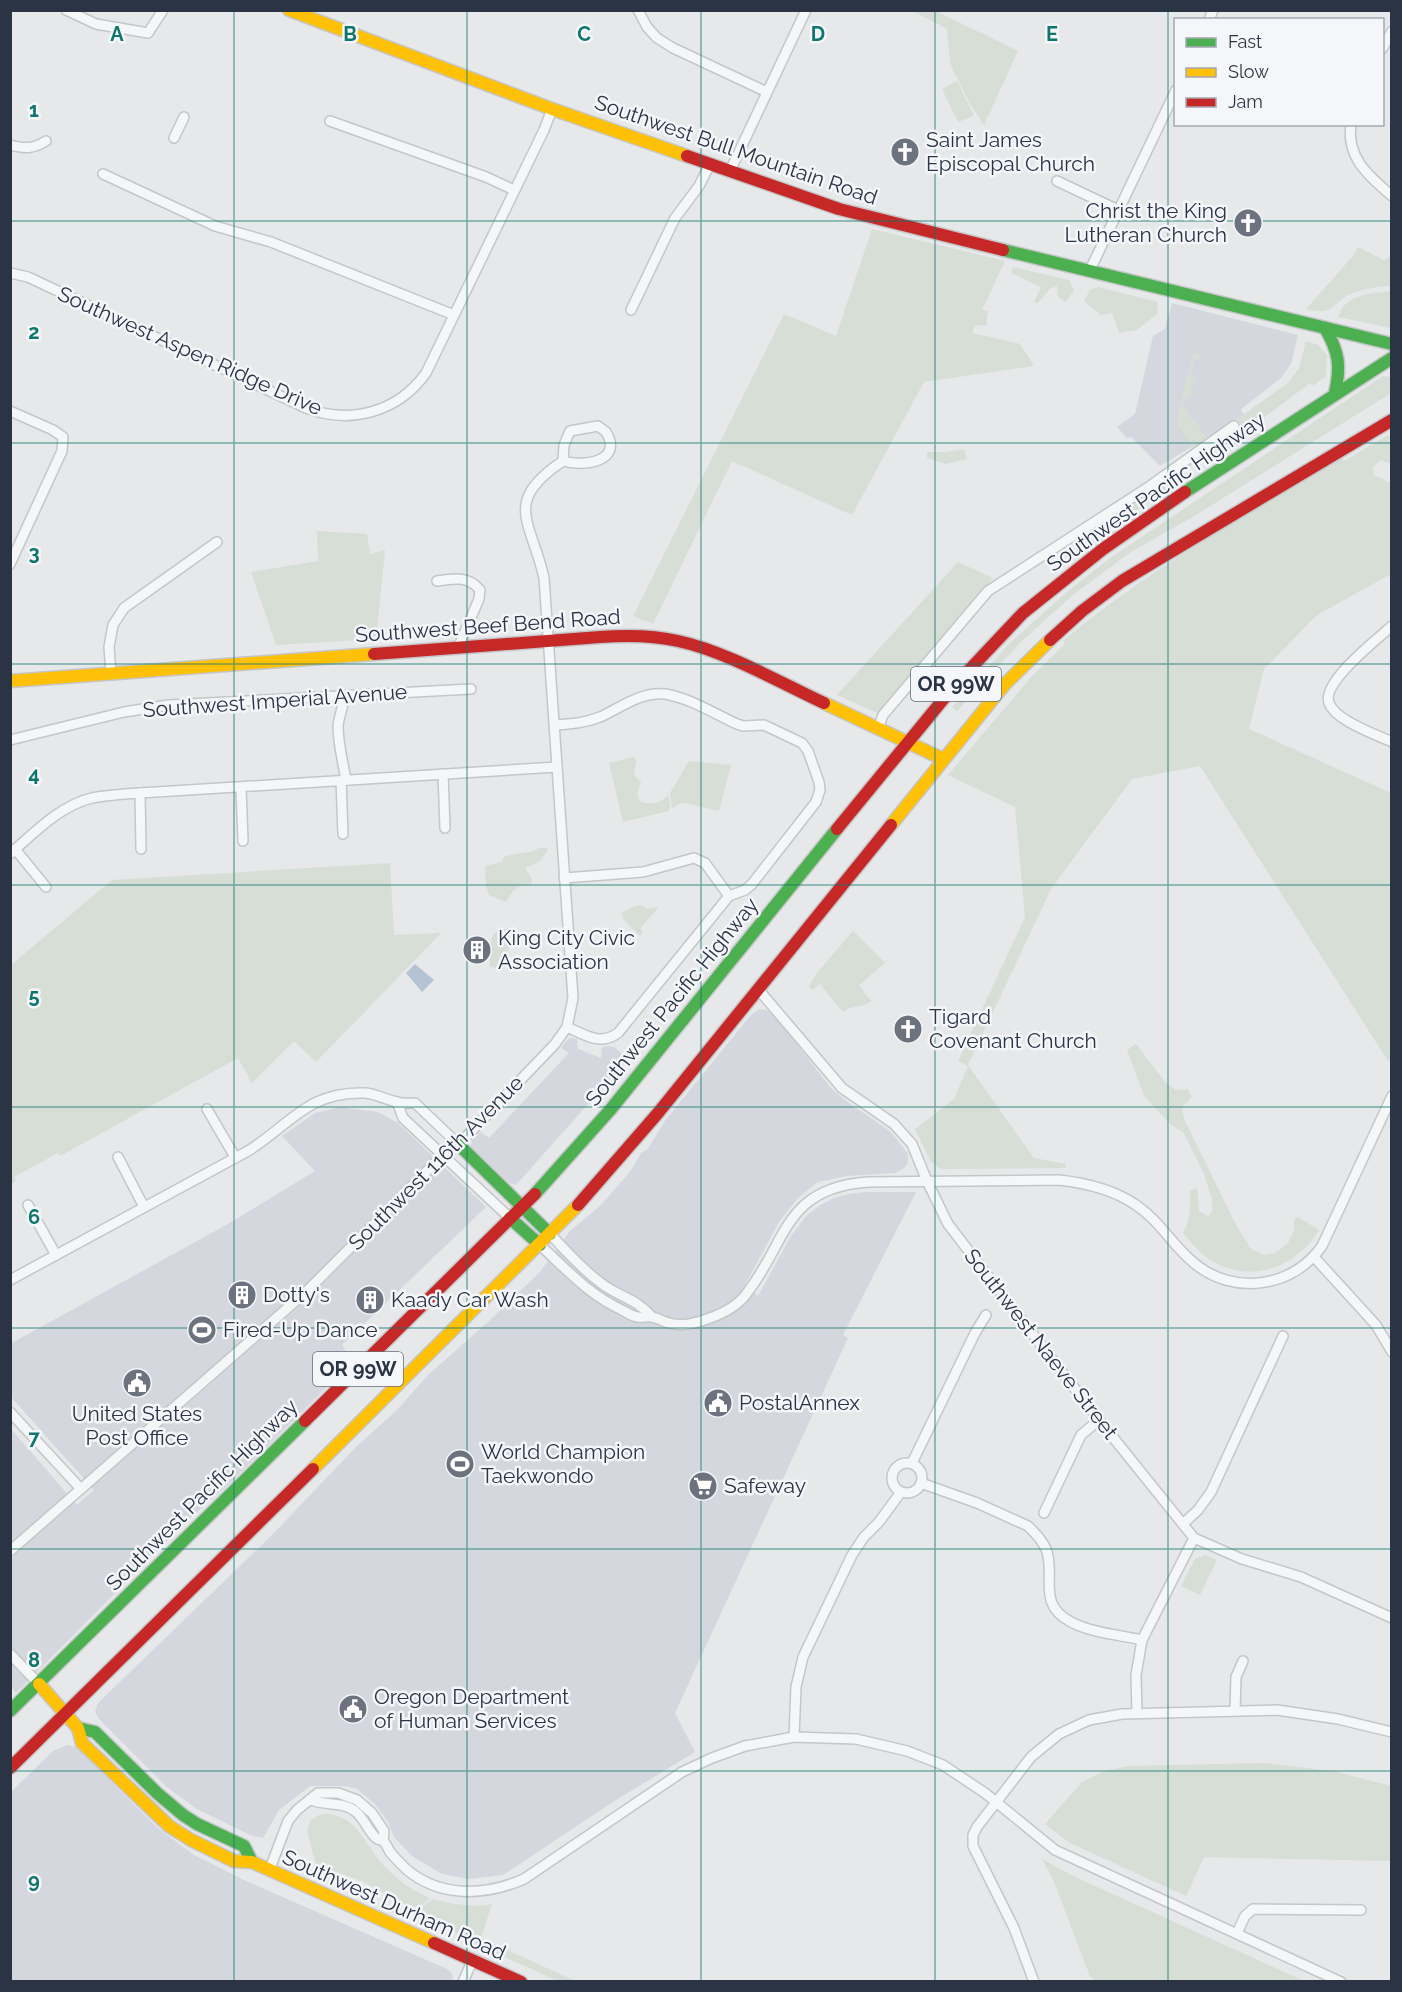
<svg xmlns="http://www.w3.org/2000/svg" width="1402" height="1992" font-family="Raleway,sans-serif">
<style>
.built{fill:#d4d7dd}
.green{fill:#d6ded6}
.water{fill:#b4c4d5}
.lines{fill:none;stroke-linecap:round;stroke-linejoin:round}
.street-casing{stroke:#c4c6c8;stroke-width:12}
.fast-casing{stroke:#c4c6c8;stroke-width:15}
.slow-casing{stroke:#c4c6c8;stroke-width:15}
.jam-casing{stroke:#c4c6c8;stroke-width:15}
.street{stroke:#f5f6f7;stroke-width:9}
.fast{stroke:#4caf50;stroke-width:12}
.slow{stroke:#ffc107;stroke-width:12}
.jam{stroke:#c62828;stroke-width:12}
.grid{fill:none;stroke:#0f766e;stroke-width:1.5;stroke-opacity:0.55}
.labels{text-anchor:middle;stroke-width:5;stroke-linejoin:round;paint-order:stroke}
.shield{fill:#f4f6f9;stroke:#676e7b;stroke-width:1.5}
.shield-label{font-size:20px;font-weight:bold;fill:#2b3445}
.poi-label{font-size:21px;fill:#2b3445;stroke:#f4f6f9;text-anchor:start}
.street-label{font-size:21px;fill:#2b3445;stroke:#f4f6f9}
.grid-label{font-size:20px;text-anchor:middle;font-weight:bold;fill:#0f766e;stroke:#f4f6f9;stroke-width:5;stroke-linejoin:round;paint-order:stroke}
</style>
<rect width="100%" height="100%" fill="#e6e8ea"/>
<g class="built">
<path d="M1172,303L1298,335L1291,364L1281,378L1241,409L1244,415L1160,466L1131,437L1127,438L1117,427L1135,414L1153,336L1165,329Z"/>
<path d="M759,1009L767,1010L774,1015L831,1088L846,1101L891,1132L908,1154V1163L903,1169L895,1173L847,1176L818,1182L798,1198L779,1222L745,1285L758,1296L791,1236L807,1215L819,1206L834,1198L849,1194L865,1192H916L843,1335L848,1338L675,1713L695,1752L616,1800L503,1875L469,1879L442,1874L412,1856L394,1837L388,1822L375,1804L357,1789L344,1786H310L279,1810L263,1838L252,1836L197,1809L168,1788L100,1720L95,1712L98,1703L273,1534L357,1446L397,1410L428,1375L489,1321L540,1272L570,1231L600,1206L630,1172L641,1153L648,1149L664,1122L750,1016Z"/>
<path d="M569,1038L577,1039L578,1049L601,1058L602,1048L605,1046L614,1047L628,1059L516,1185L505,1182L475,1154L471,1147L472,1140L481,1132L489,1138L569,1053L561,1048Z"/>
<path d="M340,1107L378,1112L398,1123L486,1207L342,1345L353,1361L228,1485L186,1522L16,1693L10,1685L11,1429L77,1505L94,1490L11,1397L10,1344L228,1224L315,1171L282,1136L315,1113Z"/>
<path d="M67,1745L76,1747L81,1752L158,1828L194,1855L244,1880L447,1969L451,1972L454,1982H11V1792L53,1751Z"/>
</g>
<g class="green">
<path d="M913,11H936L1018,51L984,125L969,102L950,63L947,29Z"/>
<path d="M957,81L974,116L958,122L942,89Z"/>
<path d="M872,229L1005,261L982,310L988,311L986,326L975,325L972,333L1020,344L1034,366L924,382L852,515L732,461L653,624L633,616L784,314L836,336Z"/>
<path d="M1358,247L1384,260L1391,256V286C1379,287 1365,288 1353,293C1330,302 1336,317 1306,309L1353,256Z"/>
<path d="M1013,267L1069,280L1074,291L1065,302L1058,297L1057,286L1050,289L1038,303L1034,302L1041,287L1011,273Z"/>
<path d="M1098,287L1158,302L1157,314L1137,330L1119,333L1112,313L1101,315L1084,301L1090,290Z"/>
<path d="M1391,291V328L1338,317C1346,293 1370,294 1391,291Z"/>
<path d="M1306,341L1318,345L1327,355L1326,376L1314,385L1309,384L1247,430L1176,476L1170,482L1168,489L1130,515L1122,506L1237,434L1235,429L1240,424L1237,419L1288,383L1299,368Z"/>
<path d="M1193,353L1199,354L1201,357L1192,364L1194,368L1190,372L1197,382L1191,387L1194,392L1182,402L1192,420L1194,419L1207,438L1193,448L1176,423Z"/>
<path d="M1383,376L1391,377V393L1196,515L1131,552L1074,594L1022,641L957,711L952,707L1010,643L1068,591L1113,556Z"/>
<path d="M1388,435L1391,438V461L1388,463L1381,460L1373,467L1374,475L1391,483V574L1317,615L1264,669L1249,729L1391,793V1059L1388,1061L1200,766L1132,779L1051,889L968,1065L1034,1158L1066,1164L1065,1168L941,1169L931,1162L915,1129L954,1099L968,1066L958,1061L1025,917L1015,807L948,775L1033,675L1065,644L1063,641C1148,569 1247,515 1342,458L1344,461Z"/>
<path d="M964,449L967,459L946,464L927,458V452H947Z"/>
<path d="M317,531L367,534L370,554L385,550L376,639L276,645L251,572L318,561Z"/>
<path d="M958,562L993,578L880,714L837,695Z"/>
<path d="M633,757L636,760L634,775L641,782L637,794L641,802C651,805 661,803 668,795L670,804L669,811L623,822L609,763Z"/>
<path d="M689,761L731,765L719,811L685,803L679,804L672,809L670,793Z"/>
<path d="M539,848H547L548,850L540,861L525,868L532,879L531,885C518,884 511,891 506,902L489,895L486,887L485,866L502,862L504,857C516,852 529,855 539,848Z"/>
<path d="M390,863L394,935L441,933L316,1062L294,1041L252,1083L238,1058L60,1156L58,1153L14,1177L16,1181L11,1184V965L112,880Z"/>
<path d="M641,905L648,909L659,907L641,927L642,933L640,936L624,920L621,913L635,906Z"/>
<path d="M500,929H507L509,959L499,970L490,966C491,954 486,937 500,929Z"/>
<path d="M853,931L885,963L859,985L871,1001C861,1009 853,1004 843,1012L820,984L812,990L809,986L817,973Z"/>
<path d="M1136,1044L1166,1083L1176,1090L1188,1089L1192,1097L1182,1108L1184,1119L1237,1227L1251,1249L1264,1255L1275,1253L1288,1243L1294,1230V1220L1298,1217L1319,1230C1298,1266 1253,1284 1214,1262C1201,1255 1192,1244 1183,1233C1191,1220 1190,1206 1190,1191L1197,1188L1199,1211L1208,1216L1212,1211V1200L1204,1174L1183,1132L1171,1125L1144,1096L1127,1050Z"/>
<path d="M1205,1555L1217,1560L1200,1595L1181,1586L1195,1559Z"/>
<path d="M1264,1763L1333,1771L1391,1786V1861L1204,1857L1186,1896L1070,1843L1045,1824L1081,1783L1103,1771L1129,1766Z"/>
<path d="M322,1814C357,1813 363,1843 384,1866C397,1880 413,1891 430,1898L422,1905L412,1908L362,1881L316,1865L307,1830L311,1820Z"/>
<path d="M1042,1859L1071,1875L1304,1981H1095L1090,1976L1054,1882Z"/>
<path d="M433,1899C453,1904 472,1908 492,1904L481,1938L575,1981H558L478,1945L414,1910L423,1906Z"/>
</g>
<path class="water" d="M415,964L434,980L422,992L406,973Z"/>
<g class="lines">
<g class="street-casing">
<g id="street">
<path d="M66,10L96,24L148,33L163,10"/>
<path d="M638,10L647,27L657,38L673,48L767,92"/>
<path d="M1209,20L1213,10"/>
<path d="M1382,49L1392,31"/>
<path d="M330,121L486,177L514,190"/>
<path d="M1351,124C1346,158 1369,176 1392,196"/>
<path d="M174,138L184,117"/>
<path d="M10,145C25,149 33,149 46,141"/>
<path d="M730,171L806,10"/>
<path d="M103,174L215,226L271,242L454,315"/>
<path d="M1057,181L1118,210"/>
<path d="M1089,272L1176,90"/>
<path d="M10,273L28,277L306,408C351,425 398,412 426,373L544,130L552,109"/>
<path d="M631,310L675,218L699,186L710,164"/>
<path d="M10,411L53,430L63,437L62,451L10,564"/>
<path d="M437,581C454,578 469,576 480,590L479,599L458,648"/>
<path d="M1392,626C1377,639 1321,683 1329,703C1336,721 1375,734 1392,742"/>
<path d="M111,673L109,647L113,625L124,608L217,542"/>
<path d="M343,697C344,707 339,715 338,726C338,744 343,762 346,780"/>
<path d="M555,725C571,724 585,723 600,717C620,708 642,691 665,694C690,698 715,714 737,724L743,726L764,725L802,743L808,751L819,782L820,790L816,802L752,884L745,890L729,896L618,1033C600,1046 585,1035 567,1027"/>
<path d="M878,729L883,715L988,591L1150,486L1234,426"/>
<path d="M10,740L124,712L169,705L471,689"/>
<path d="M443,774L445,828"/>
<path d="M341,780L343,834"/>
<path d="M241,788L243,841"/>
<path d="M140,793L141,849"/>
<path d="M15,849L46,887"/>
<path d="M10,854C34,833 61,805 92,798C108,795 124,794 140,793L557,767"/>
<path d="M564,878L643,872L694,858L705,863L729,896"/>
<path d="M758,989L842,1088L894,1124L912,1144L927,1181L948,1224L1099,1420L1194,1538L1242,1559L1301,1577L1392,1618"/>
<path d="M397,1102L403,1118L510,1218"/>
<path d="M207,1109L235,1157"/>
<path d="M118,1157L144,1207"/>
<path d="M28,1205L56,1255"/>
<path d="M550,1234C567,1252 585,1272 605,1286C623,1298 638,1300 652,1317"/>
<path d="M540,1245C566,1269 589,1295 622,1310C627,1313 633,1317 638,1317C643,1318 648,1316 652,1317C658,1318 664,1322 669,1323C683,1327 696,1323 710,1318C724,1313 738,1306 747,1293C788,1240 784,1188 868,1182L1059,1180C1086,1183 1113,1189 1136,1205C1160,1221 1172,1245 1194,1263C1233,1296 1293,1288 1322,1246L1392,1096"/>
<path d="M1314,1257L1376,1325L1392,1352"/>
<path d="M10,1280L248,1151C291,1124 308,1091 365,1093C377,1094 386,1100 397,1102C402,1104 409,1103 415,1103L458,1144"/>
<path d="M10,1412L81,1489"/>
<circle cx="907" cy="1478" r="15"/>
<path d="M912,1463L975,1333L986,1315"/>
<path d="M921,1483L977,1503L1028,1526C1036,1534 1044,1542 1047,1552C1055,1578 1037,1604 1071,1622C1092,1633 1120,1635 1142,1640"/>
<path d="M1044,1513L1081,1435L1099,1420"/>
<path d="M1184,1523L1198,1510L1211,1492L1283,1336"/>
<path d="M10,1551L307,1291L437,1161L463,1140L555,1044L567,1027L573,998L544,578C532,522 501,502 563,461C583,467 624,462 606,432L598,426L570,431L564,445L563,461"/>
<path d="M10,1654L39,1684"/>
<path d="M1235,1711L1236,1677L1243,1661"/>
<path d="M1137,1713L1136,1675L1142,1640L1194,1538"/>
<path d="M794,1737L796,1687L803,1657L852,1555L864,1537L879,1522L901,1492"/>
<path d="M311,1800C326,1806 341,1801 355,1811C364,1818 367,1829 375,1837C380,1842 377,1837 383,1841C386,1843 388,1849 390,1852C395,1858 401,1864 406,1869C440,1898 485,1896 524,1879L682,1772L712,1758L745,1746L794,1737L856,1739L907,1751L943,1765L985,1793L1055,1850L1341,1982"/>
<path d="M269,1871L288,1821L297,1810L318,1793H338L357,1800L372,1813L384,1831L383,1841"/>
<path d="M1237,1933L1245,1916L1253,1909L1361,1910"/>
<path d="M463,1982L473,1959"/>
<path d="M1034,1982L1014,1928L973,1846V1835L977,1827L1031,1757L1059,1734L1089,1720L1122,1714L1277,1710L1338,1719L1392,1732"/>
</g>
</g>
<g class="fast-casing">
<g id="fast">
<path d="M1003,250L1392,344"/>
<path d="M1325,328C1339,352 1341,366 1335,393"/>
<path d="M1185,492L1392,358"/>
<path d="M458,1144L550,1234"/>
<path d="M535,1194L611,1109L837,829"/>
<path d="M510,1218L540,1245"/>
<path d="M10,1711L305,1421"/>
<path d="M78,1728L95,1732L157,1793L183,1815L197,1824L244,1846L252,1862"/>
</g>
</g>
<g class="slow-casing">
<g id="slow">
<path d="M289,10L552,109L687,156"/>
<path d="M10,681L374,654"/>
<path d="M824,703L943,759"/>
<path d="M891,825L1005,684L1050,640"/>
<path d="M313,1469L578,1205"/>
<path d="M39,1684L78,1728L82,1743L169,1826L191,1840L234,1861L252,1862L434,1943"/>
</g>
</g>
<g class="jam-casing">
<g id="jam">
<path d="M687,156L839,209L1003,250"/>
<path d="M1050,640L1082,611L1122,581L1392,420"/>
<path d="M374,654L600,637C626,635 652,635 678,641C725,651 779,682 824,703"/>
<path d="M837,829L955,685L1023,613L1103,549L1185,492"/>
<path d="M578,1205L658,1113L891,825"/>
<path d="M305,1421L535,1194"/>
<path d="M10,1768L313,1469"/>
<path d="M434,1943L521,1982"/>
</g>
</g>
<use href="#street" class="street"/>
<use href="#fast" class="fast"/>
<use href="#slow" class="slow"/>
<use href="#jam" class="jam"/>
</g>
<path class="grid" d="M234,10V1982M467,10V1982M701,10V1982M935,10V1982M1168,10V1982M10,221H1392M10,443H1392M10,664H1392M10,885H1392M10,1107H1392M10,1328H1392M10,1549H1392M10,1771H1392"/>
<defs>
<g id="church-disc" transform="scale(1.5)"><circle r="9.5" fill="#6c737f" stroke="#f4f6f9"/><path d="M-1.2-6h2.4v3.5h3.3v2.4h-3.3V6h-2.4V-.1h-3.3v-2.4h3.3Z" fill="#fff"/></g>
<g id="building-disc" transform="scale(1.5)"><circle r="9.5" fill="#6c737f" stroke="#f4f6f9"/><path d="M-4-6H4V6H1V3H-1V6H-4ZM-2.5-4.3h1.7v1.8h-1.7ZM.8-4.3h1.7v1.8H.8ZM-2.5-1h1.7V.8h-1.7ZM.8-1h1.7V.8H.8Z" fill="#fff"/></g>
<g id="stadium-disc" transform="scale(1.5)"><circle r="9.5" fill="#6c737f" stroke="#f4f6f9"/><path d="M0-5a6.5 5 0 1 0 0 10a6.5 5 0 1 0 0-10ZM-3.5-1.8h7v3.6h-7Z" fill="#fff"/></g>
<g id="civic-disc" transform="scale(1.5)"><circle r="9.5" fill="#6c737f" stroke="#f4f6f9"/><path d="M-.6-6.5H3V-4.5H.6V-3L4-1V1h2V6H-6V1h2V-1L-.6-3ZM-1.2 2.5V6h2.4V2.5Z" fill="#fff"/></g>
<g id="supermarket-disc" transform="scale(1.5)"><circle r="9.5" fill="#6c737f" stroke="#f4f6f9"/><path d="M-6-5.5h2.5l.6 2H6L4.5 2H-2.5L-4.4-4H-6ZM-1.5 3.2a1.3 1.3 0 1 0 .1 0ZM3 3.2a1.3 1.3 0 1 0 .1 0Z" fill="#fff"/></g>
</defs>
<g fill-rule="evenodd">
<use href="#church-disc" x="905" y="152"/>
<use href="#church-disc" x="1248" y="223"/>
<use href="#building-disc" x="477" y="950"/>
<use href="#church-disc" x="908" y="1029"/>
<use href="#building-disc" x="242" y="1295"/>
<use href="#building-disc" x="370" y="1300"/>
<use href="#stadium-disc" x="202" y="1330"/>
<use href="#civic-disc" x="137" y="1383"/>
<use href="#civic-disc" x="718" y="1403"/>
<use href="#stadium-disc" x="460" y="1464"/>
<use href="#supermarket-disc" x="703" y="1486"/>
<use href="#civic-disc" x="353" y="1709"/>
</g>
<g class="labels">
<g class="shield">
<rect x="911" y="667" width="90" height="34" rx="4.5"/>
<rect x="313" y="1352" width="90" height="34" rx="4.5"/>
</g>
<g class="shield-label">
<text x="956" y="691">OR 99W</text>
<text x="358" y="1376">OR 99W</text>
</g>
<g class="poi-label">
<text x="926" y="147">Saint James<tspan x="926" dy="24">Episcopal Church</tspan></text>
<text x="1227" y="218" text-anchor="end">Christ the King<tspan x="1227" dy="24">Lutheran Church</tspan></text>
<text x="498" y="945">King City Civic<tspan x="498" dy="24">Association</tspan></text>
<text x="929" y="1024">Tigard<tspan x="929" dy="24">Covenant Church</tspan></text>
<text x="263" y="1302">Dotty's</text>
<text x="391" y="1307">Kaady Car Wash</text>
<text x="223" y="1337">Fired-Up Dance</text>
<text x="739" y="1410">PostalAnnex</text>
<text x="137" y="1421" text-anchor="middle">United States<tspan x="137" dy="24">Post Office</tspan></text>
<text x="481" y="1459">World Champion<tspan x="481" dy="24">Taekwondo</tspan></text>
<text x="724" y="1493">Safeway</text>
<text x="374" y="1704">Oregon Department<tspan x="374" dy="24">of Human Services</tspan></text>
</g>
<g class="street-label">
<text transform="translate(736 150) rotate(19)" y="7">Southwest Bull Mountain Road</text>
<text transform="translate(190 351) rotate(24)" y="7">Southwest Aspen Ridge Drive</text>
<text transform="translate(1156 492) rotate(-35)" y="7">Southwest Pacific Highway</text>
<text transform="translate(488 626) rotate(-4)" y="7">Southwest Beef Bend Road</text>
<text transform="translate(275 701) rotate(-4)" y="7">Southwest Imperial Avenue</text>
<text transform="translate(672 1002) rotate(-51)" y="7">Southwest Pacific Highway</text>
<text transform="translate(436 1163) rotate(-45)" y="7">Southwest 116th Avenue</text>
<text transform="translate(1041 1344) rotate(52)" y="7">Southwest Naeve Street</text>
<text transform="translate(202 1495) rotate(-45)" y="7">Southwest Pacific Highway</text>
<text transform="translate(394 1905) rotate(24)" y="7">Southwest Durham Road</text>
</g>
</g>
<g class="grid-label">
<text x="117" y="41">A</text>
<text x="350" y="41">B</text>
<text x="584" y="41">C</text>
<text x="818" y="41">D</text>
<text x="1052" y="41">E</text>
<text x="34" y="117">1</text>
<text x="34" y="339">2</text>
<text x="34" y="560">3</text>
<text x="34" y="781">4</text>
<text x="34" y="1003">5</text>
<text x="34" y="1224">6</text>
<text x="34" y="1445">7</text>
<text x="34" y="1667">8</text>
<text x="34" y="1888">9</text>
</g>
<rect width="1402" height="1992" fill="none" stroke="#2b3445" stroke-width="24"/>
<rect x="1174" y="18" width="210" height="108" fill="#f4f6f9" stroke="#a4a8b1" stroke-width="1.5"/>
<rect x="1186" y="38" width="30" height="9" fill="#4caf50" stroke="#a4a8b1" stroke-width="1.5"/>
<text x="1228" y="48" font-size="18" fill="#2b3445">Fast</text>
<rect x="1186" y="68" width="30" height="9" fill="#ffc107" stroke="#a4a8b1" stroke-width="1.5"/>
<text x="1228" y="78" font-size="18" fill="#2b3445">Slow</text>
<rect x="1186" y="98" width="30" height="9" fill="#c62828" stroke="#a4a8b1" stroke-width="1.5"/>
<text x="1228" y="108" font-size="18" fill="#2b3445">Jam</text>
</svg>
